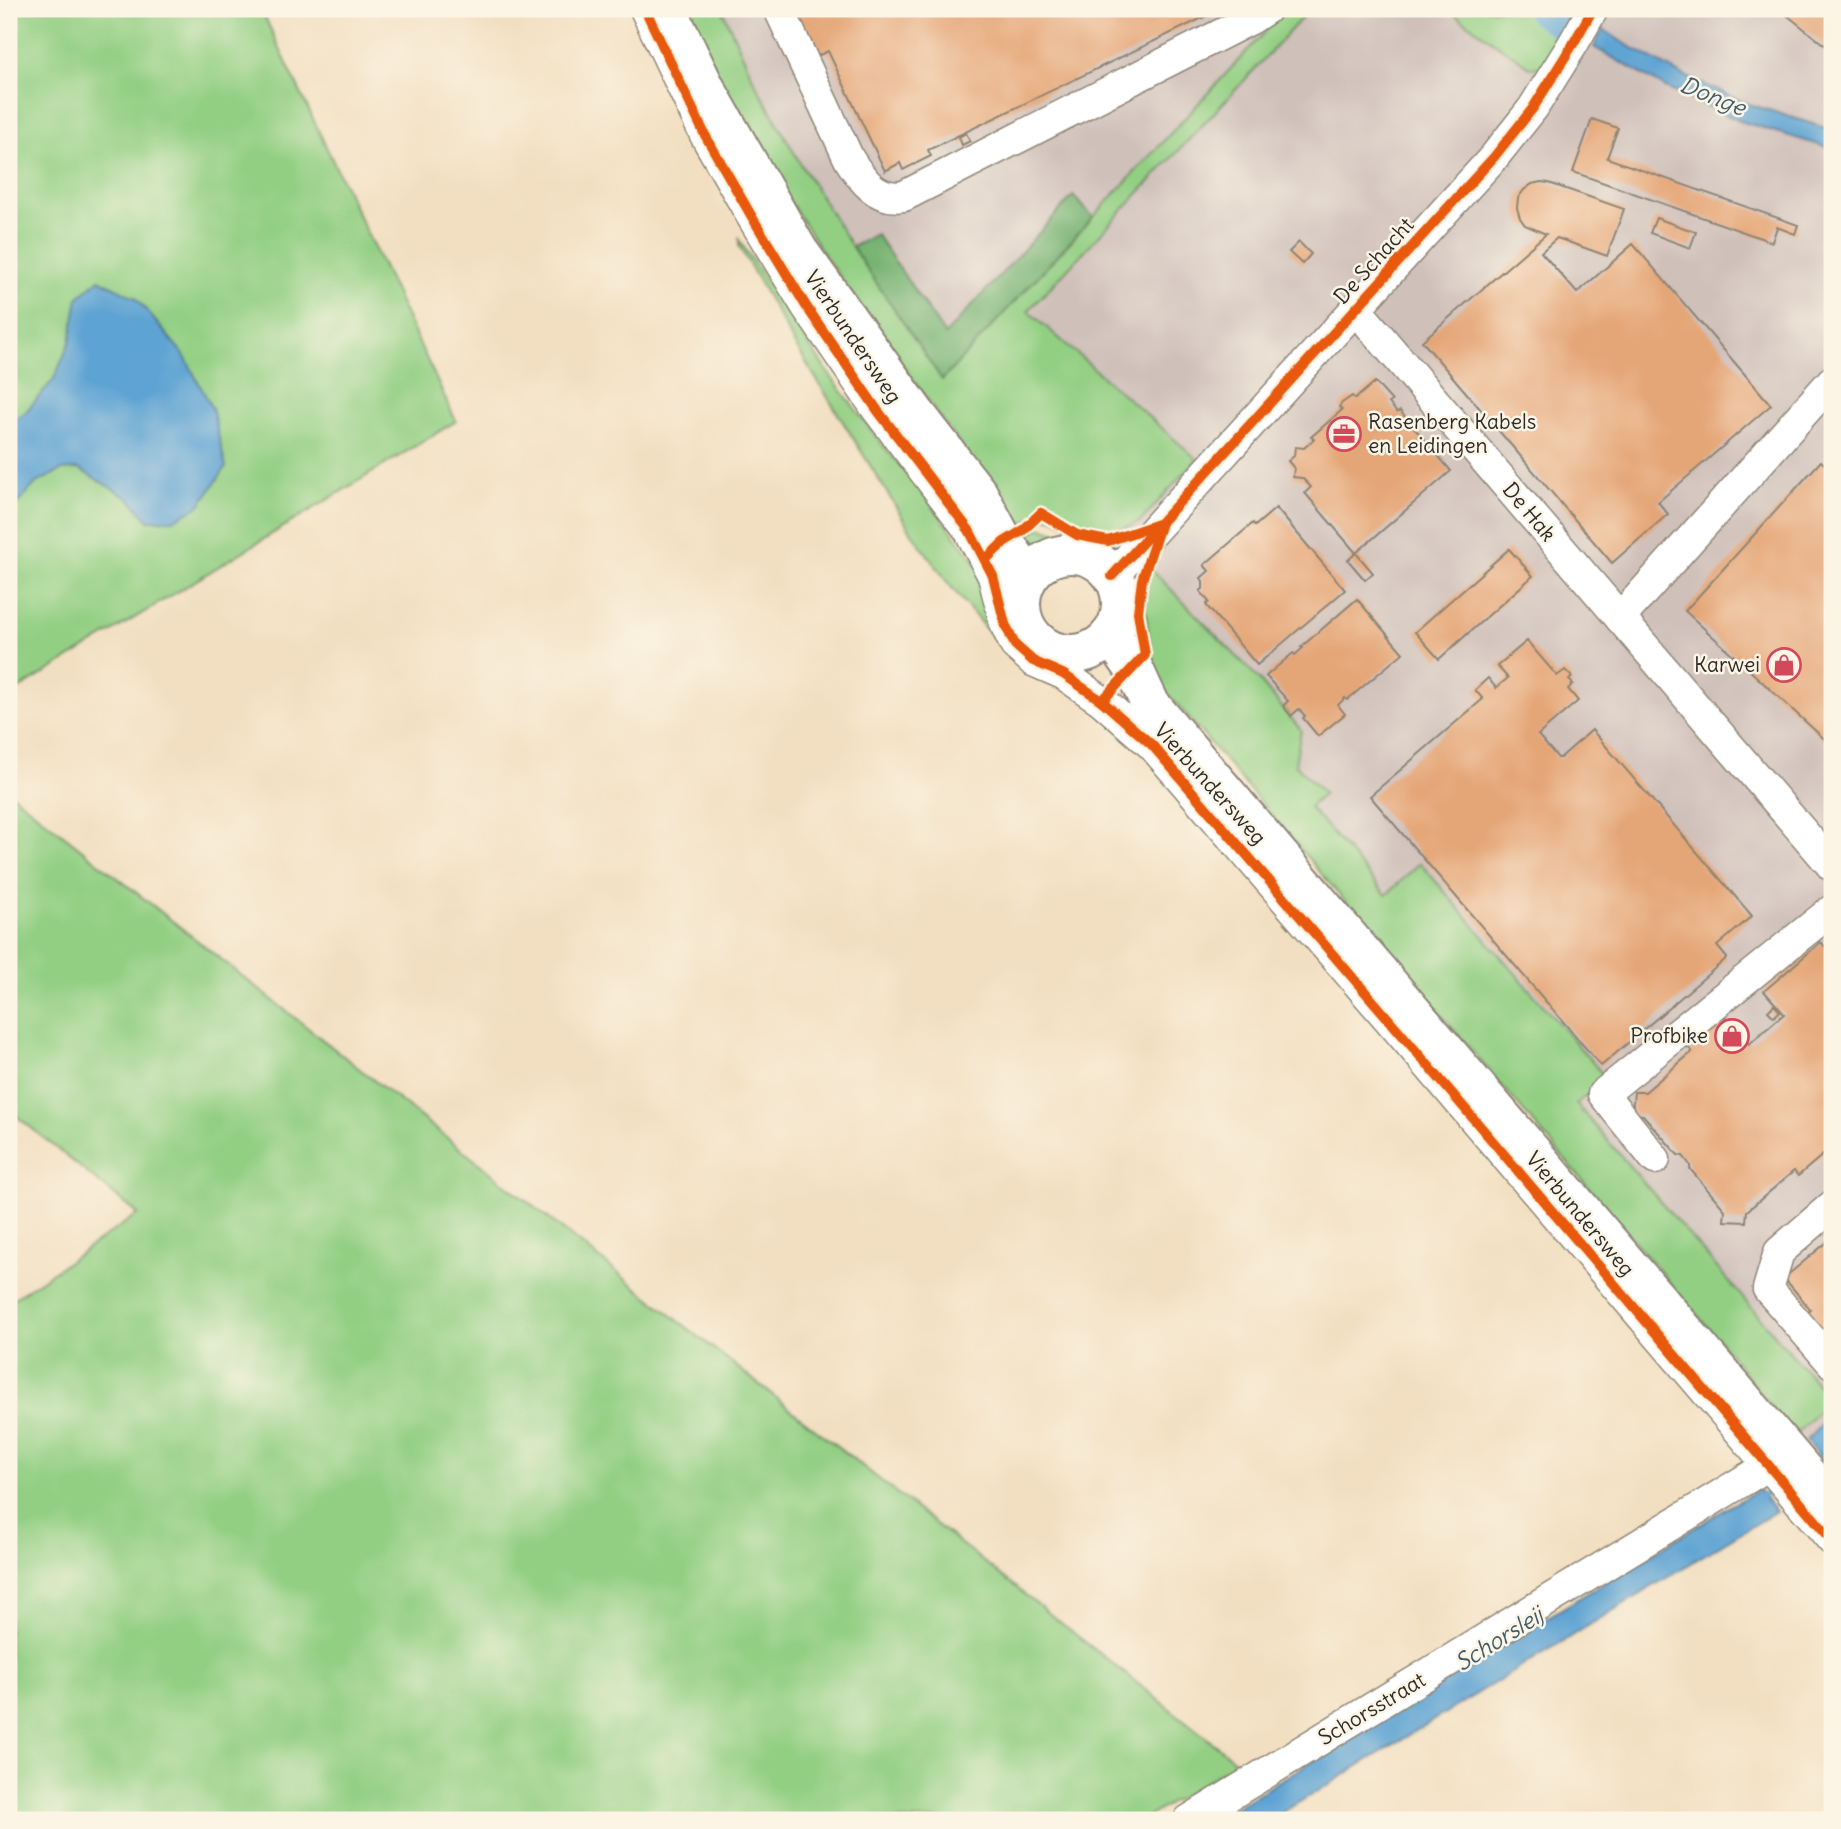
<svg xmlns="http://www.w3.org/2000/svg" width="1841" height="1829" font-family="Delius,sans-serif">
<style>
.industrial{fill:#cfc0ba}
.green{fill:#93cf83;stroke:#5f7d57;stroke-width:2}
.forest{fill:#76b271;stroke:#506e4e;stroke-width:2}
.water{fill:#5da3d3;stroke:#44677f;stroke-width:2}
.lines{fill:none;stroke-linecap:round;stroke-linejoin:round}
.stream{stroke:#5da3d3;stroke-width:6}
.river{stroke:#5da3d3;stroke-width:37}
.building{fill:#e5a677}
.minor-casing{stroke:#8e8576;stroke-width:33}
.major-casing{stroke:#8e8576;stroke-width:42}
.minor{stroke:#fff;stroke-width:30}
.major{stroke:#fff;stroke-width:38}
.cycleway-casing{stroke:#fcf5e5;stroke-width:15}
.cycleway{stroke:#e8590c;stroke-width:10}
.labels{text-anchor:middle;stroke-width:5;stroke-linejoin:round;paint-order:stroke}
.street-label{font-size:21px;fill:#2b2b2b;stroke:#fcf5e5}
.poi-label{font-size:21px;fill:#2b2b2b;stroke:#fcf5e5;text-anchor:end}
.water-label{font-size:23px;font-style:italic;fill:#3f5b6e;stroke:#fcf5e5}
</style>
<rect width="100%" height="100%" fill="#fcf5e5"/>
<filter id="ink" filterUnits="userSpaceOnUse"><feTurbulence type="fractalNoise" baseFrequency=".0143" numOctaves="2"/><feDisplacementMap in="SourceGraphic" scale="14" xChannelSelector="R" yChannelSelector="G"/><feConvolveMatrix kernelMatrix="1 2 1 2 8 2 1 2 1" color-interpolation-filters="sRGB"/></filter>
<filter id="wash" filterUnits="userSpaceOnUse"><feTurbulence type="fractalNoise" baseFrequency=".00686" numOctaves="4" result="noise"/><feDisplacementMap in="SourceGraphic" scale="28" xChannelSelector="R" yChannelSelector="G"/><feGaussianBlur stdDeviation="1.57" result="paint"/><feColorMatrix in="noise" values="0 0 0 0 0 0 0 0 0 0 0 0 0 0 0 0 0 1.4 0 .05"/><feComposite in="paint" operator="in"/></filter>
<g filter="url(#wash)">
<rect width="100%" height="100%" fill="#f2dfc1"/>
<path class="industrial" d="M711,9H1832V1475L1069,530L951,368L848,249Z"/>
<g class="green">
<path d="M9,9H261L456,421L9,695Z"/>
<path d="M678,9H722L755,83L800,163L852,247L943,379L1286,9H1310L1242,83L1028,311L1197,459L1140,522L1111,533L1092,534L1075,529L1056,519L1041,516L1021,523L981,474L830,264L750,139Z"/>
<path d="M1447,9H1523L1550,27L1558,10L1556,9H1577L1546,66L1531,68Z"/>
<path d="M739,240L826,370L885,448L912,479L918,488L980,567L1000,646L948,583L914,536L794,343L739,246Z"/>
<path d="M1041,528C1073,535 1085,555 1122,542L1111,554L1092,557L1070,553L1055,556L1035,540L1029,533Z"/>
<path d="M1150,568L1254,674L1301,730L1295,764L1324,794L1309,807L1386,895L1420,863L1606,1078L1576,1104L1830,1399L1794,1436L1726,1349L1175,702L1142,666L1149,658L1150,643L1145,607L1147,585Z"/>
<path d="M1124,595L1133,605L1138,644L1120,619L1122,601Z"/>
<path d="M9,792L1237,1762L1143,1820H9V1302L138,1214L9,1110Z"/>
</g>
<path class="forest" d="M1073,196L1093,217L942,380L852,247L876,234L945,335Z"/>
<g class="water">
<path d="M1523,9H1556L1559,10L1550,27Z"/>
<path d="M1603,29L1622,42L1676,72L1746,103L1832,130V149L1740,121L1668,89L1594,47Z"/>
<path d="M99,279L136,298L184,355L212,408L226,467L200,505L173,520H148L131,500L79,469L62,470L36,483L9,513V421L24,414L54,379L70,342L78,298Z"/>
<path d="M1832,1413V1456L1825,1463L1806,1441Z"/>
<path d="M1758,1489L1776,1511L1270,1820H1215Z"/>
</g>
<g class="lines">
<path class="stream" d="M1757,1499L1775,1488"/>
<path class="river" d="M1545,9L1561,20"/>
</g>
<g id="blocks">
<g class="building">
<path d="M786,9H1221L928,150L931,156L903,170L900,163L885,171L828,51L811,59Z"/>
<path d="M1786,9H1832V51L1783,12Z"/>
<path d="M1592,119L1618,128L1607,158L1798,225L1795,234L1777,227L1772,242L1573,172Z"/>
<path d="M966,133L970,141L962,145L959,137Z"/>
<path d="M1541,182L1549,183L1624,209L1607,256L1557,238L1541,252L1577,293L1633,244L1771,405L1658,502L1668,514L1612,563L1422,341L1546,234L1525,225L1520,218L1517,208L1518,198L1524,190L1532,184Z"/>
<path d="M1656,218L1696,232L1690,248L1650,233Z"/>
<path d="M1299,242L1311,254L1302,264L1289,252Z"/>
<path d="M1375,382L1392,401L1389,403L1397,413L1400,411L1451,471L1356,553L1305,493L1311,487L1302,478L1293,477L1294,468L1288,461L1294,456L1295,447L1304,448L1314,439L1311,437L1342,410L1339,407L1342,403L1352,396L1355,399Z"/>
<path d="M1821,461L1832,471V746L1685,611Z"/>
<path d="M1276,508L1345,590L1257,665L1206,605L1209,602L1200,591L1203,589V581L1201,578L1209,571L1204,565L1253,523L1255,526Z"/>
<path d="M1509,549L1533,576L1439,659L1415,632Z"/>
<path d="M1356,553L1373,573L1365,580L1348,560Z"/>
<path d="M1357,599L1403,653L1347,700L1345,698L1338,705L1345,714L1318,736L1303,718L1305,716L1299,709L1291,716L1283,706L1288,701L1266,676L1293,653L1295,655L1303,648L1301,647Z"/>
<path d="M1527,641L1557,676L1565,670L1572,677L1569,680L1573,684L1568,689L1578,701L1538,735L1558,758H1560L1592,730L1752,916L1717,946L1727,958L1601,1066L1370,796L1483,699L1475,690L1488,678L1496,688L1508,678L1497,666Z"/>
<path d="M1821,942L1831,954L1832,953V1147L1798,1176L1794,1171L1747,1211L1746,1222L1724,1221L1725,1210L1690,1169V1165L1683,1156L1678,1155L1643,1115L1632,1114L1634,1092H1645L1692,1052L1688,1047L1724,1016L1749,1044L1784,1014L1764,991Z"/>
<path d="M1774,1005L1780,1011L1774,1017L1768,1011Z"/>
<path d="M1832,1238V1335L1830,1333L1825,1337L1805,1315L1811,1310L1784,1278Z"/>
</g>
</g>
</g>
<g filter="url(#ink)">
<use href="#blocks" fill-opacity="0" stroke="#8e8576" stroke-width="2"/>
<g class="lines">
<g class="minor-casing">
<g id="minor">
<path d="M645,9L705,135L752,217L806,306L878,411L969,530L993,576L1005,624L1015,645L1033,661L1063,674L1102,701L1152,745L1398,1030L1832,1540"/>
<path d="M779,9L849,159C862,180 877,201 904,196L1251,19L1266,9"/>
<path d="M1356,309L1832,866"/>
<path d="M1112,576L1494,157L1533,108L1573,44L1593,9"/>
<path d="M1620,618L1832,381"/>
<path d="M1655,1159L1603,1094L1832,910"/>
<path d="M1832,1206L1779,1252L1768,1289L1832,1363"/>
<path d="M1189,1820L1769,1465"/>
</g>
</g>
<g class="major-casing">
<g id="major">
<path d="M667,9L706,89L798,250L916,414L979,495L1004,542L1029,576"/>
<circle cx="1071" cy="604" r="50"/>
<path d="M1111,635L1133,667L1150,704L1832,1504"/>
</g>
</g>
<use href="#minor" class="minor"/>
<use href="#major" class="major"/>
<g class="cycleway-casing">
<g id="cycleway">
<path d="M645,9L705,135L752,217L806,306L878,411L969,530L993,576L1005,624L1015,645L1033,661L1063,674L1102,701L1152,745L1398,1030L1832,1540"/>
<path d="M985,560L1004,542L1022,531L1041,513L1077,535L1108,541L1161,523L1142,580L1138,612L1145,655L1102,701"/>
<path d="M1112,576L1494,157L1533,108L1573,44L1593,9"/>
</g>
</g>
<use href="#cycleway" class="cycleway"/>
</g>
</g>
<defs>
<g id="office-ring" transform="scale(1.75)"><circle r="9.5" fill="#fcf5e5" stroke="#d1495b" stroke-width="1.5"/><path d="M-6-3h4V-5.5h4V-3h4V5H-6ZM-1-4.5V-3h2v-1.5ZM-6 0V1H6V0Z" fill="#d1495b"/></g>
<g id="shop-ring" transform="scale(1.75)"><circle r="9.5" fill="#fcf5e5" stroke="#d1495b" stroke-width="1.5"/><path d="M-5-2.5h2.3a2.7 3.5 0 0 1 5.4 0H5L5.5 6h-11ZM-1.5-2.5h3a1.5 2.3 0 0 0-3 0Z" fill="#d1495b"/></g>
</defs>
<g fill-rule="evenodd">
<use href="#office-ring" x="1344" y="434"/>
<use href="#shop-ring" x="1784" y="665"/>
<use href="#shop-ring" x="1732" y="1036"/>
</g>
<g class="labels">
<g class="street-label">
<text transform="translate(1374 261) rotate(-48)" y="7">De Schacht</text>
<text transform="translate(853 337) rotate(56)" y="7">Vierbundersweg</text>
<text transform="translate(1529 512) rotate(50)" y="7">De Hak</text>
<text transform="translate(1210 784) rotate(48)" y="7">Vierbundersweg</text>
<text transform="translate(1580 1214) rotate(50)" y="7">Vierbundersweg</text>
<text transform="translate(1372 1709) rotate(-31)" y="7">Schorsstraat</text>
</g>
<g class="poi-label">
<text x="1368" y="429" text-anchor="start">Rasenberg Kabels<tspan x="1368" dy="24">en Leidingen</tspan></text>
<text x="1760" y="672">Karwei</text>
<text x="1708" y="1043">Profbike</text>
</g>
<g class="water-label">
<text transform="translate(1713 96) rotate(22)" y="8">Donge</text>
<text transform="translate(1499 1639) rotate(-32)" y="8">Schorsleij</text>
</g>
</g>
<rect width="1841" height="1829" fill="none" stroke="#fcf5e5" stroke-width="35"/>
</svg>
